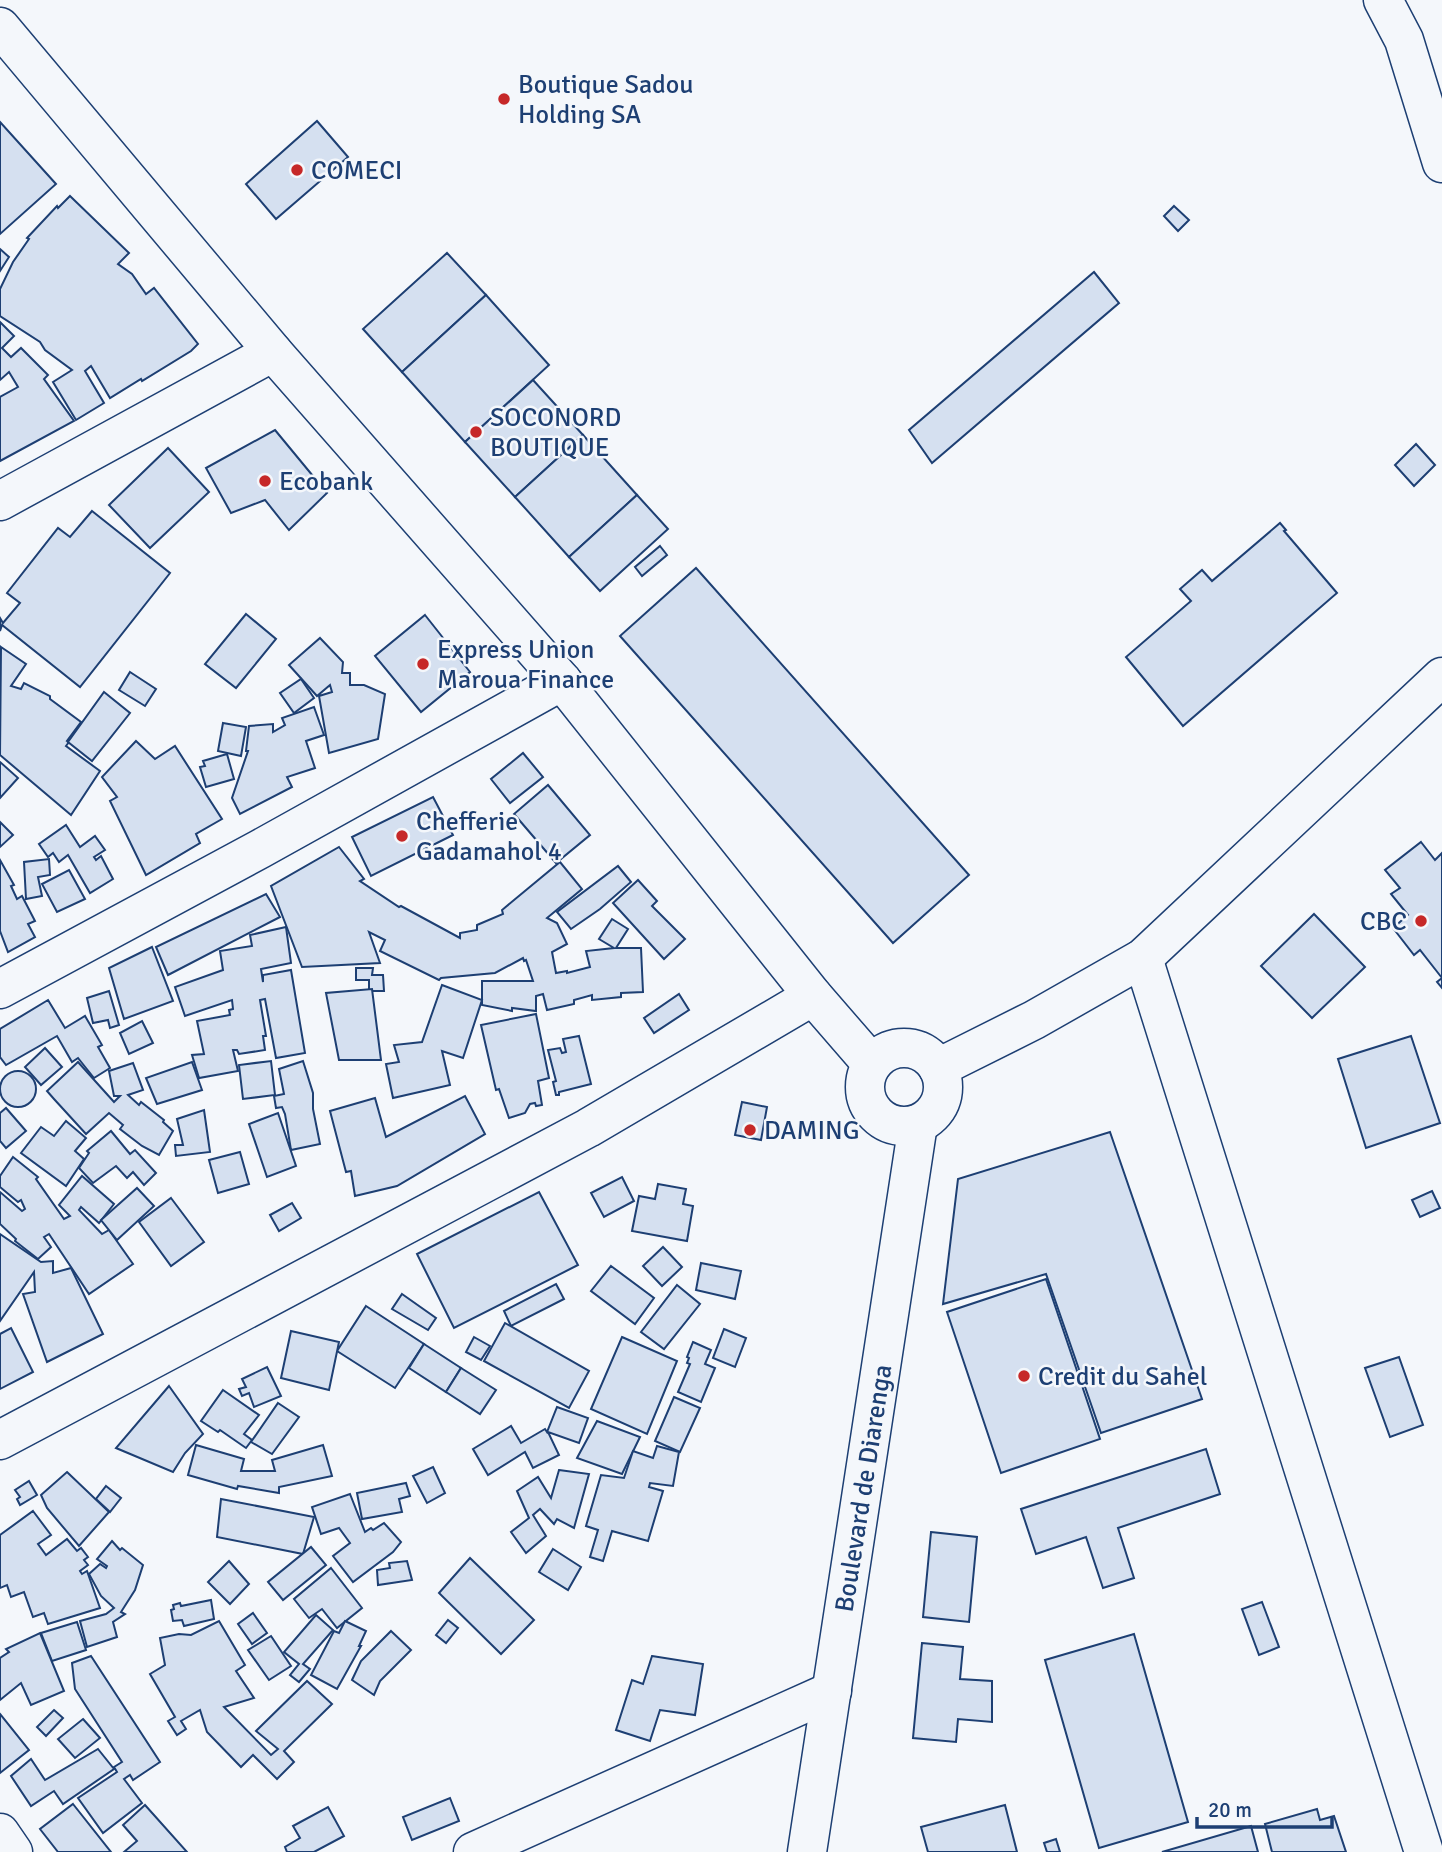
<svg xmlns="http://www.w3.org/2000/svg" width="1442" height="1852" font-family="Signika,sans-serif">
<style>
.building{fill:#d5e0f0;stroke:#1d3f73;stroke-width:2}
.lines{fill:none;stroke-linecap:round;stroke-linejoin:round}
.minor-casing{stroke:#1d3f73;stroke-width:41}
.primary-casing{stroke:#1d3f73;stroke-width:41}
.minor{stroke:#f4f7fb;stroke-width:38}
.primary{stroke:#f4f7fb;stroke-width:38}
.poi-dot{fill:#c62828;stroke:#f4f7fb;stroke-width:2.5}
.labels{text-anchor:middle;stroke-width:5;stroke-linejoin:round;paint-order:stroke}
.poi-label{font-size:26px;fill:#1d3f73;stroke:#f4f7fb;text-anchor:start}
.street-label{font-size:26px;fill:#1d3f73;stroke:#f4f7fb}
</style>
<rect width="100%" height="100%" fill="#f4f7fb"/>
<g class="building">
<path d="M317,121L348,157L276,219L246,184Z"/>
<path d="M0,122L56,184L0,234Z"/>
<path d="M70,196L129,253L118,264L132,274L146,294L154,288L198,344L191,351L142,381L141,379L110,398L91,366L85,371L104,403L76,420L53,382L72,370L45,350L40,342L0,316V289L13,262L29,239L27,238L57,206L58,208Z"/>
<path d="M1174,206L1189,220L1178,231L1164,216Z"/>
<path d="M0,249L9,257L0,271Z"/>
<path d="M447,253L486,295L402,372L363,329Z"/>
<path d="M1094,272L1119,303L932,463L909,430Z"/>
<path d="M486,295L549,365L465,442L402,372Z"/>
<path d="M0,322L14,336L2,348L11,357L21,348L48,375L44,379L74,421L0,461V397L18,387L9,372L0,380Z"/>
<path d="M533,380L583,435L515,497L465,442Z"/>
<path d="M275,430L327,493L289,530L265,500L231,513L206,468Z"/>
<path d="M583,435L637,495L569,557L515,497Z"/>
<path d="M1416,444L1435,465L1414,486L1395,465Z"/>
<path d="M168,448L209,492L150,548L109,505Z"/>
<path d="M637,495L668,529L600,591L569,557Z"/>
<path d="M92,511L170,573L80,687L2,625L0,631V618L3,623L20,603L7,593L58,528L70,537Z"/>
<path d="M1280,523L1286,530L1284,531L1337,593L1183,726L1126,657L1191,601L1180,589L1202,570L1212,581Z"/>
<path d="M660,546L667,555L642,576L635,567Z"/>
<path d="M696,568L969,875L893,943L620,636Z"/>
<path d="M246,614L276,639L236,688L205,664Z"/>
<path d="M425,615L470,672L421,712L375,656Z"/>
<path d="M320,638L343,662L342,673H350V685H364L385,694L378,739L329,753L319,696L332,692L330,685L317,696L289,665Z"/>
<path d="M1,647L26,664L11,686L21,689L24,683L50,696V699L81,722L67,741L69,742L66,746L100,771L71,815L0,755Z"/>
<path d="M130,672L156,689L145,706L119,690Z"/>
<path d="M301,679L314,698L294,713L280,693Z"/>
<path d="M104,692L130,713L92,761L68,742Z"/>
<path d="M314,707L324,735L306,741L315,768L287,777L292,787L240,814L232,798L248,751H246L249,726L273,724V732L285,725L282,718Z"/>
<path d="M223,723L246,727L241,756L218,751Z"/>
<path d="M136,741L155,759L175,746L222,819L196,834L200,843L146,875L110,801L117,797L102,777Z"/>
<path d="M523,753L543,777L510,803L491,779Z"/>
<path d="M227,754L234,779L206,787L200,767L205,766L203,761Z"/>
<path d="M0,762L18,778L0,798Z"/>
<path d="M548,785L590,835L556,863L514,814Z"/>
<path d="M433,797L453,835L371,876L352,837Z"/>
<path d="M0,822L13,835L0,847Z"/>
<path d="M66,825L80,847L95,836L105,850L94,857L96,860L101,856L113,879L90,893L68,855L59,862L53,853L48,857L39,844Z"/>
<path d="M1421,842L1435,860L1442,853V988L1437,982L1442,978L1420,950L1414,955L1393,928L1408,915L1391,894L1400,888L1385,870Z"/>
<path d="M339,847L364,879L360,881L399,907L401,906L460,938V933L477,930V925L503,914L502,910L560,862L582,889L547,918L557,923L567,944L552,952L556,973L567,971V973L590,967L586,951L614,948L599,939L612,919L628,929L616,948H641L643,992L621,993V997L592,1000V995L574,1000V1004L547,1010L543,994L536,996V1011L512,1008V1011L482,1005V981H533L526,960L524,961L523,958L495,973L441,978L439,980L380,951L385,940L369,932L380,963L302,967L271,886Z"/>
<path d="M49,859L50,875L38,877L42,896L26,899L24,862Z"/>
<path d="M0,860L14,885L11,886L17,899L22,896L35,921L28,924L35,937L8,952L0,931Z"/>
<path d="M618,866L631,882L600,909L571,929L557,912Z"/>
<path d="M69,870L85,899L57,912L42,884Z"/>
<path d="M638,880L657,901L652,906L685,939L664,959L613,903Z"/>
<path d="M266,894L280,917L168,975L156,947Z"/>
<path d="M1314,914L1365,967L1312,1018L1261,966Z"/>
<path d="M286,927L291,963L261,969L263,982V975L291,970L305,1053L276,1058L265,999L260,1000L266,1036H263L265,1050L239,1054L237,1050H233L238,1071L199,1078L192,1055L204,1054L197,1021L230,1015L229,1010L233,1009L232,1000L185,1016L175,987L223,970L220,951L252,946L250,935Z"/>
<path d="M152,947L173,1001L124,1019L109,968Z"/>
<path d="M356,968H373L372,975H383L384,991H369V980H356Z"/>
<path d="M442,985L482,1000L463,1058L442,1051L450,1085L393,1098L386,1064L399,1062L394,1045L422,1042Z"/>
<path d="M372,989L381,1060H339L326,993Z"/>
<path d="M109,991L119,1025L110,1028L108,1020L93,1023L87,998Z"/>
<path d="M679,994L689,1010L654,1033L644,1018Z"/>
<path d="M48,1000L65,1028L85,1016L102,1045L98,1047L110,1068L94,1078L78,1058L72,1062L57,1036L6,1065L0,1057V1029Z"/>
<path d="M536,1014L549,1078L538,1081L542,1105L536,1106L535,1103L530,1104L525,1113L509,1118L499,1089L496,1090L481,1025Z"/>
<path d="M142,1021L153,1043L129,1054L120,1033Z"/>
<path d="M579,1036L591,1084L559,1092V1095H556L553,1082L556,1081L548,1050L560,1048L562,1053L566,1052L563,1039Z"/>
<path d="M1411,1036L1440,1123L1366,1148L1338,1059Z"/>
<path d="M45,1048L62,1067L41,1085L25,1067Z"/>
<path d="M271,1061L275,1095L243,1099L239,1065Z"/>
<path d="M303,1061L313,1093V1109L320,1144L291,1150L285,1114L282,1107L276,1108L274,1096L284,1094L279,1069Z"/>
<path d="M78,1062L114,1102L120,1096H114L109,1071L133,1063L143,1090L128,1095L139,1105L141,1102L164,1120L163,1122L173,1131L159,1155L142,1146L120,1129L123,1125L109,1113L86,1134L54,1099L47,1091Z"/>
<path d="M192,1062L202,1090L157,1104L146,1078Z"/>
<circle cx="18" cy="1089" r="18"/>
<path d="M465,1096L485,1134L397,1186L355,1196L351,1171L346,1172L330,1111L375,1098L386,1137Z"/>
<path d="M742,1102L767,1107L761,1140L735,1135Z"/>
<path d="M6,1108L26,1131L6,1148L0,1141V1113Z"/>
<path d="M204,1110L210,1152L176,1156L175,1145H183L177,1119Z"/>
<path d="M278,1113L296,1166L267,1177L249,1124Z"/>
<path d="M66,1121L86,1138L75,1151L84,1159L66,1186L21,1153L41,1127L54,1136Z"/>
<path d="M111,1131L130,1154L135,1150L156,1173L144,1185L133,1172L127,1178L116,1166L93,1183L79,1168L89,1153L87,1151Z"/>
<path d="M1110,1132L1202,1399L1101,1433L1046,1274L943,1304L958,1179Z"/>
<path d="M240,1152L249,1184L218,1193L209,1160Z"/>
<path d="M13,1157L38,1177L36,1179L64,1219L70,1216L59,1205L82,1176L114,1204L99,1223L81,1207L79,1210L102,1234L109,1230L133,1264L89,1294L49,1234L44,1237L51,1247L38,1259L15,1241L16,1239L0,1224V1192L22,1211L25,1209L21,1200L18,1202L0,1187V1176Z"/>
<path d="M622,1177L634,1201L604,1217L591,1193Z"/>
<path d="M658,1184L686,1189L683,1204L693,1206L687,1241L632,1231L639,1196L655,1199Z"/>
<path d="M137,1188L154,1206L117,1240L101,1220Z"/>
<path d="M1432,1191L1440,1208L1420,1217L1412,1200Z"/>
<path d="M539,1192L578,1265L454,1328L417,1254Z"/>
<path d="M171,1198L204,1242L171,1266L139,1222Z"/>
<path d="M292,1203L301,1218L279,1231L270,1215Z"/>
<path d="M0,1234L41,1262L53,1261V1273L71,1268L103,1334L47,1362L23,1294L35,1292L34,1272L0,1321Z"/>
<path d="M663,1247L682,1267L662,1286L643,1266Z"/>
<path d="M701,1263L741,1271L735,1299L696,1290Z"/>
<path d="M611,1266L654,1298L635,1324L591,1291Z"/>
<path d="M1046,1279L1100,1439L1001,1473L947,1312Z"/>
<path d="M556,1284L564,1299L511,1326L504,1311Z"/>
<path d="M677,1285L700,1304L664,1349L641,1332Z"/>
<path d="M402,1294L436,1318L428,1330L392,1309Z"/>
<path d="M366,1306L424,1344L395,1388L337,1351Z"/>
<path d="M505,1323L589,1371L569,1408L484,1361Z"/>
<path d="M11,1328L33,1372L0,1389V1334Z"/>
<path d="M724,1329L746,1338L735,1367L713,1358Z"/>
<path d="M291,1331L339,1342L329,1390L281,1378Z"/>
<path d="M474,1337L490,1346L481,1360L466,1352Z"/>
<path d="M622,1337L677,1361L647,1434L591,1409Z"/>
<path d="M693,1342L711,1350L705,1364L715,1368L701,1402L678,1392L690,1364L687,1363L689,1358L687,1357Z"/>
<path d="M424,1344L461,1368L446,1392L409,1368Z"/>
<path d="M1399,1357L1423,1425L1390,1437L1365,1368Z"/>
<path d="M267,1367L281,1396L254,1407L249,1393L242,1396L239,1389L246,1387L242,1379Z"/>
<path d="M461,1368L496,1390L480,1414L446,1392Z"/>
<path d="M169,1386L203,1434L185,1453L173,1472L116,1448Z"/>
<path d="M223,1390L259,1415L244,1434L252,1440L246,1448L220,1430L218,1432L201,1421Z"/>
<path d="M674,1397L700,1408L680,1452L655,1441Z"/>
<path d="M278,1403L299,1417L272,1454L251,1442Z"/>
<path d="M557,1407L588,1418L579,1443L548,1432L559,1455L533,1468L525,1452L488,1475L473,1449L511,1426L521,1443L545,1429L547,1432Z"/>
<path d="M597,1421L640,1437L622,1474L577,1458Z"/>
<path d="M196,1445L244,1459L241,1471H275L272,1460L323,1445L332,1476L279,1487V1493L238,1486L237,1489L188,1475Z"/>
<path d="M657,1446L679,1452L673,1486L650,1483L649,1487L663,1491L648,1541L612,1531L603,1561L590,1557L598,1530L586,1526L601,1475L624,1478L633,1451L653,1458Z"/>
<path d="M1206,1449L1220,1494L1118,1528L1134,1578L1103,1588L1086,1537L1036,1554L1021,1509Z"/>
<path d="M433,1467L445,1493L427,1503L413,1476Z"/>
<path d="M559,1470L589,1474L574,1528L557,1519L554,1524L540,1509L533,1515L546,1536L526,1553L511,1532L529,1518L517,1491L538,1477L551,1498Z"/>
<path d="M67,1472L109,1512L79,1546L47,1508L41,1495Z"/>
<path d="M29,1481L37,1495L20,1505L17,1499L20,1497L15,1490Z"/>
<path d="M406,1483L410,1496L399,1499L402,1512L362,1519L357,1493Z"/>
<path d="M106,1486L121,1498L110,1512L96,1499Z"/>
<path d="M350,1494L365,1532L371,1528L373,1530L384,1523L401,1542L393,1552L353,1582L333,1556L350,1543L339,1528L321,1534L312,1507Z"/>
<path d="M221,1499L314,1517L303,1554L217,1537Z"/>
<path d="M33,1511L51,1535L38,1544L46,1555L67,1539L77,1551L81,1548L88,1557L84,1560L88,1565L80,1571L82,1574L87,1571L100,1608L48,1624L44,1613L33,1617L24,1592L11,1597L7,1585L0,1588V1535Z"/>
<path d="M931,1532L977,1537L969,1622L923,1617Z"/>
<path d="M112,1541L120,1550L122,1548L143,1565L135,1590L121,1612L125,1614L113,1622L117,1637L87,1647L80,1621L106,1614L114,1608L101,1596L89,1574L100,1564L106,1568L107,1566L97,1559Z"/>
<path d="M311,1547L326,1565L283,1600L268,1582Z"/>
<path d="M553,1549L581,1567L568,1590L539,1572Z"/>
<path d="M470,1558L534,1620L501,1654L439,1593Z"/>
<path d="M229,1561L249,1584L230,1604L208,1582Z"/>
<path d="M407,1561L412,1580L378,1585L377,1570L390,1568L389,1563Z"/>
<path d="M331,1568L362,1608L337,1628L322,1609L309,1618L294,1599Z"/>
<path d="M211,1600L214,1619L184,1626L182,1620L173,1621L171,1610L174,1609L173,1605L180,1603L181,1606Z"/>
<path d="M1262,1602L1279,1647L1259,1655L1242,1609Z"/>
<path d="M253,1613L267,1633L252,1644L238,1624Z"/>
<path d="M316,1615L333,1630L303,1664L310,1669L299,1682L290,1675L299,1664L284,1652Z"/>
<path d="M448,1620L458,1628L446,1643L436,1635Z"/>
<path d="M219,1621L245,1665L236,1671L254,1698L224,1707L271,1755L278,1749L256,1731L307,1681L332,1704L284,1751L294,1762L277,1779L253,1755L241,1767L207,1732L200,1710L181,1721L186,1729L177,1735L168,1721L175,1717L150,1674L165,1665L160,1638L179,1634L191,1635Z"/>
<path d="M345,1621L366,1631L359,1646H361L337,1689L311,1675L334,1631L339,1633Z"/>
<path d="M77,1622L86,1650L52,1661L41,1633Z"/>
<path d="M391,1631L411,1650L380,1681L374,1695L352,1680L361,1661Z"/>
<path d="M40,1633L64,1691L31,1705L21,1683L0,1700V1658L9,1652L6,1649Z"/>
<path d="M1134,1634L1188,1822L1099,1848L1045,1660Z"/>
<path d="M271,1636L291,1666L269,1680L248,1650Z"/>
<path d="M922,1643L963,1647L960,1679L992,1681V1722L958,1719L956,1742L913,1738Z"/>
<path d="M91,1656L160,1762L133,1780L130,1775L124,1779L142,1803L103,1833L78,1798L117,1772L114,1767L122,1762L75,1689L72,1663Z"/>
<path d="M652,1656L703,1664L695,1715L660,1710L650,1741L616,1730L632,1680L643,1684Z"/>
<path d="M54,1710L63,1718L46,1736L37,1727Z"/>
<path d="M0,1714L29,1750L0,1773Z"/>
<path d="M83,1719L100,1738L75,1758L58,1739Z"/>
<path d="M98,1749L114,1769L63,1804L54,1791L31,1806L11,1776L31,1759L45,1780Z"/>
<path d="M450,1798L459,1821L412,1840L403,1817Z"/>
<path d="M73,1804L111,1852H58L40,1829Z"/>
<path d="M145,1805L187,1852H124L137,1841L123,1825Z"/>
<path d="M1005,1805L1017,1852H928L921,1827Z"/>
<path d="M328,1807L344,1836L314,1852H287L285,1847L300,1838L293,1826Z"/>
<path d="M1317,1809L1320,1820L1334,1816L1346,1852H1272L1265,1824Z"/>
<path d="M1251,1826L1258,1852H1162Z"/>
<path d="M1056,1839L1060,1852H1047L1044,1843Z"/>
</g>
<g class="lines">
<g class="minor-casing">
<g id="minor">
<path d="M0,501L273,352"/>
<path d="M0,989L260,849L562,681"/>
<path d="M0,1440L588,1128L813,996"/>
<path d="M0,1833L13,1852"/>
<path d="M473,1852L832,1691"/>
</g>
</g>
<g class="primary-casing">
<g id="primary">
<path d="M1383,0L1404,40L1442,163"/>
<path d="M0,27L273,352L562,681L813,996L872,1064"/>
<path d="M1143,958L1424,1852"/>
<circle cx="904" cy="1087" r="39"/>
<path d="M938,1068L1034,1020L1143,958L1442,677"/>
<path d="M807,1852L918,1124"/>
</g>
</g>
<use href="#minor" class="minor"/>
<use href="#primary" class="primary"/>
</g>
<g class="poi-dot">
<circle cx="504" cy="99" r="7"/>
<circle cx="297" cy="170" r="7"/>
<circle cx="476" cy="432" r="7"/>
<circle cx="265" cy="481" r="7"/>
<circle cx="423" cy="664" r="7"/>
<circle cx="402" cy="836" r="7"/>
<circle cx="1421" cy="921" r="7"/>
<circle cx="750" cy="1130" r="7"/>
<circle cx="1024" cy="1376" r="7"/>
</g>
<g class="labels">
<g class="poi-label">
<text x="518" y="93">Boutique Sadou<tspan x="518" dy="30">Holding SA</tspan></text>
<text x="311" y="179">COMECI</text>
<text x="490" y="426">SOCONORD<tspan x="490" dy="30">BOUTIQUE</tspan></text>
<text x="279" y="490">Ecobank</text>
<text x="437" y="658">Express Union<tspan x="437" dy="30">Maroua Finance</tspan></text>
<text x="416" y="830">Chefferie<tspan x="416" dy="30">Gadamahol 4</tspan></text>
<text x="1407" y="930" text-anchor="end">CBC</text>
<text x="764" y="1139">DAMING</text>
<text x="1038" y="1385">Credit du Sahel</text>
</g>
<g class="street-label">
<text transform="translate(863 1488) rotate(-81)" y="9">Boulevard de Diarenga</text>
</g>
</g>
<path d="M1197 1817v10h135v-10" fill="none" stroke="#1d3f73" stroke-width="3.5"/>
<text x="1208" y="1817" font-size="21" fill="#1d3f73" stroke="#f4f7fb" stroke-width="5" paint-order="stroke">20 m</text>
</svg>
